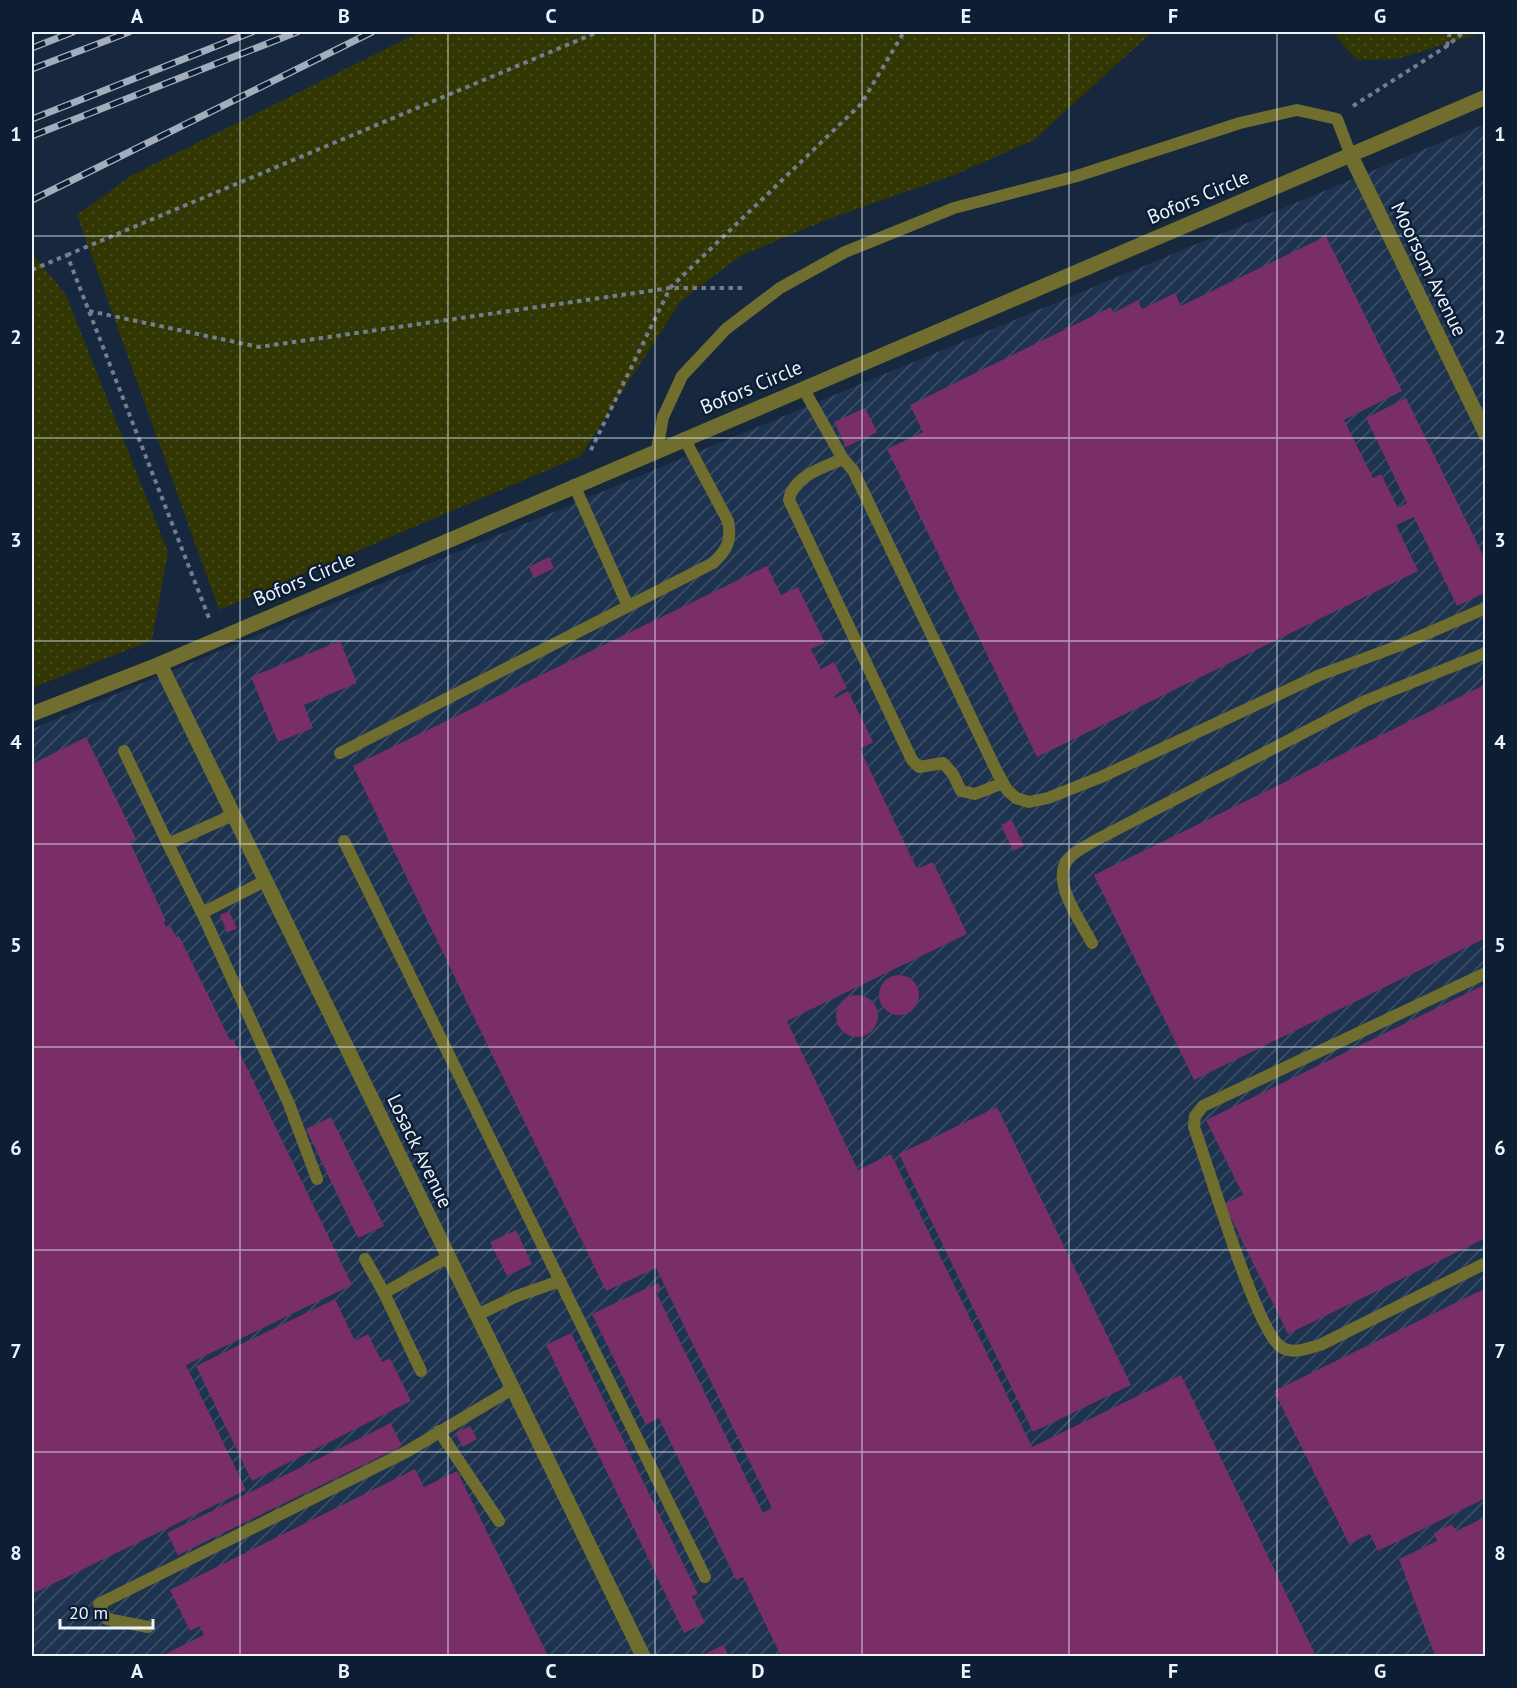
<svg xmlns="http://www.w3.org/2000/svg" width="1517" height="1688" font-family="'PT Sans',sans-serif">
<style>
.industrial{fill:url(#industrial-furrows)}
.grass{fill:url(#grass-dots)}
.building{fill:#792e68}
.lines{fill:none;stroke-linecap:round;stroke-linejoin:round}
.path{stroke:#727e8f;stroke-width:4;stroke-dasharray:4.5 4.5;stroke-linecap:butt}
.service{stroke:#706e2f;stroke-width:12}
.minor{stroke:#706e2f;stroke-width:15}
.rail-casing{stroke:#a3adbb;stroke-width:7}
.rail{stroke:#0d1e34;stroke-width:4.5;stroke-dasharray:14;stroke-linecap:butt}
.grid{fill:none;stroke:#ecf3fc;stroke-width:1.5;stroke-opacity:0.55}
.labels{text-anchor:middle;stroke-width:5;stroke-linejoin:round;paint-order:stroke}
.street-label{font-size:20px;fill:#ecf3fc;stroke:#0d1e34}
.neatline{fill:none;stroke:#ecf3fc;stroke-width:2}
.grid-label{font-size:20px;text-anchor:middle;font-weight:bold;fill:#ecf3fc}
</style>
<defs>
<pattern id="industrial-furrows" width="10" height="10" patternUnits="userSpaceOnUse" patternTransform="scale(1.5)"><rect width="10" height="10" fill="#1d334f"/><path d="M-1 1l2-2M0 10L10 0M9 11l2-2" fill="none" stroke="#3e5169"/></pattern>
<pattern id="grass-dots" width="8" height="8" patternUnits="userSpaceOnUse" patternTransform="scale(1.5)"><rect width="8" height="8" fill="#323603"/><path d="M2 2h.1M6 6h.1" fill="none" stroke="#464a1c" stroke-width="1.8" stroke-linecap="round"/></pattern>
</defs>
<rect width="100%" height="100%" fill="#16273e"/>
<path class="industrial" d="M1485,124V1656H32V729Z"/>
<g class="grass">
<path d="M420,32H1152L1034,140L954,175L826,220L740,256L680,302L581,456L219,610L77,215L132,175Z"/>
<path d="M1332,32H1484L1397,59L1357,60Z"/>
<path d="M32,253L66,295L168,552L152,640L32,688Z"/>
</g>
<g class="building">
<path d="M1326,236L1402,391L1344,420L1373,478L1381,474L1398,508L1407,503L1366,418L1406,398L1486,561V592L1457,606L1414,517L1396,525L1418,571L1037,757L887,449L923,432L910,405L1111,307L1113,313L1138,300L1142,309L1175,293L1181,306Z"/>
<path d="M865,408L877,432L846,447L834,422Z"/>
<path d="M549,557L554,568L534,578L529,567Z"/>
<path d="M767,566L781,595L798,587L825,643L811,649L821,669L834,662L847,688L834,695L835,698L848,691L873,742L860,749L917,869L933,862L967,934L787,1021L858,1170L891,1154L1032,1447L1181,1375L1316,1656H781L743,1577L736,1580L659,1418L646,1425L592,1314L658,1283L661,1290L656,1292L763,1513L772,1508L656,1268L606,1291L353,766Z"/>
<path d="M340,641L357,683L304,705L313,728L278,742L251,677Z"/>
<path d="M1486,684V938L1194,1080L1094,875Z"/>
<path d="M86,737L136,839L130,842L166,921L164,922L166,927L170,925L176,937L179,936L230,1040L233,1039L352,1285L186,1365L246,1490L32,1594V764Z"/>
<path d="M1012,820L1024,846L1013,851L1001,825Z"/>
<path d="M229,911L237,928L227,933L220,915Z"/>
<circle cx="899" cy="995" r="20"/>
<path d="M1486,984V1238L1288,1334L1224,1204L1243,1195L1206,1120Z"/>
<circle cx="857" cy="1016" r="21"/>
<path d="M997,1107L1131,1385L1033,1432L899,1154Z"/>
<path d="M331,1117L384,1226L358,1238L306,1129Z"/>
<path d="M516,1230L532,1264L507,1276L490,1242Z"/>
<path d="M1486,1288V1498L1378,1551L1370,1534L1349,1544L1274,1391Z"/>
<path d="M335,1299L355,1341L368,1334L382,1362L390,1358L411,1401L252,1481L196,1366Z"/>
<path d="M571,1333L698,1594L692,1596L705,1623L684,1633L546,1345Z"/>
<path d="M391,1423L402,1446L178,1555L167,1533Z"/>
<path d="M470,1426L477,1439L463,1447L455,1433Z"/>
<path d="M415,1469L424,1487L457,1471L548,1656H161L204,1635L200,1626L190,1631L170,1590Z"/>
<path d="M1486,1517V1656H1435L1399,1559L1437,1541L1434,1533L1452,1524L1456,1531Z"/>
<path d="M723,1645L729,1656H701Z"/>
</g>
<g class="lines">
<g class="path">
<path d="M1447,46L1450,32"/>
<path d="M1353,106L1447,46L1464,32"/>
<path d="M67,255L598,32"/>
<path d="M32,270L67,255L209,618"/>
<path d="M742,288H670L861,104L904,32"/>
<path d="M89,311L259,347L670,288L589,454"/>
</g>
<g class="service">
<path d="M803,388L843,459"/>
<path d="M657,450L663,417L682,376L726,329L780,288L845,252L954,208L1077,176L1240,123L1297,110L1337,119L1351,156"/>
<path d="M574,485L628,606"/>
<path d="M124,751L168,844"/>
<path d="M340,753L713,563C727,550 732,541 728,521L684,438"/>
<path d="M1003,783L975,794L961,791L953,774L943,763L919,767L912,760L789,500C793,476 824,467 843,459L853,470L997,772L1007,790L1016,798L1029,802L1048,798L1101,777L1320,675L1398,646L1486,608"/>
<path d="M233,815L168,844L202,913L265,881"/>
<path d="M344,841L560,1281"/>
<path d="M202,913L289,1104L317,1179"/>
<path d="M1092,943C1081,921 1048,879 1070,857C1077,850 1090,844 1098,839L1365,701L1486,653"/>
<path d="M1486,973L1203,1106L1195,1116L1194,1127C1208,1165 1256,1331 1281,1347C1293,1355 1307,1348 1320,1345L1486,1263"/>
<path d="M365,1259L384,1293"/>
<path d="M477,1315L517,1296L560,1281L705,1577"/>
<path d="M421,1371L384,1293L448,1257"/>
<path d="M439,1431L499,1521"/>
<path d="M148,1627L107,1619L99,1604L406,1452L512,1389"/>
</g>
<g class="minor">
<path d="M1351,156L1486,434"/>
<path d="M160,664L643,1656"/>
<path d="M32,714L160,664L1486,97"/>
</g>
<g class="rail-casing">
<g id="rail">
<path d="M32,48L73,32"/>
<path d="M32,69L129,32"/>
<path d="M32,119L252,32"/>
<path d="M32,136L297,32"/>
<path d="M32,200L372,32"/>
</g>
</g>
<use href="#rail" class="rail"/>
</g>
<path class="grid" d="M240,32V1656M448,32V1656M655,32V1656M862,32V1656M1069,32V1656M1277,32V1656M32,236H1486M32,438H1486M32,641H1486M32,844H1486M32,1047H1486M32,1250H1486M32,1452H1486"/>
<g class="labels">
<g class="street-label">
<text transform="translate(1198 197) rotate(-23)" y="7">Bofors Circle</text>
<text transform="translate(1429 269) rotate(64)" y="7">Moorsom Avenue</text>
<text transform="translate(751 387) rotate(-23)" y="7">Bofors Circle</text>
<text transform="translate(304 579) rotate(-23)" y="7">Bofors Circle</text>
<text transform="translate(420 1151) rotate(64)" y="7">Losack Avenue</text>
</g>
</g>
<rect width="1517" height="1688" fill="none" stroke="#0d1e34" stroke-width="66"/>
<path d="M60 1619v9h93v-9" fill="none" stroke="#ecf3fc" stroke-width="3"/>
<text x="69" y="1619" font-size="18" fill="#ecf3fc" stroke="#0d1e34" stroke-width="4.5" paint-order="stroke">20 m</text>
<rect x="33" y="33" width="1451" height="1622" class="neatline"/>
<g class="grid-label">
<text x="137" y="23">A</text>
<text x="344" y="23">B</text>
<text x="551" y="23">C</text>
<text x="758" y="23">D</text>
<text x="966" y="23">E</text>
<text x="1173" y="23">F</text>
<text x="1380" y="23">G</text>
<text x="16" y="141">1</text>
<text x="1500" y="141">1</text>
<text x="16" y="344">2</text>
<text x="1500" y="344">2</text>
<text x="16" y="547">3</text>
<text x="1500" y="547">3</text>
<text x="16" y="749">4</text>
<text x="1500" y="749">4</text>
<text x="16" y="952">5</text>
<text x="1500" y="952">5</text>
<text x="16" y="1155">6</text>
<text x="1500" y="1155">6</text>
<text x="16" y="1358">7</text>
<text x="1500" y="1358">7</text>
<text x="16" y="1560">8</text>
<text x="1500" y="1560">8</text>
<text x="137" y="1678">A</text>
<text x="344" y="1678">B</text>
<text x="551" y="1678">C</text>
<text x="758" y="1678">D</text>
<text x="966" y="1678">E</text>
<text x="1173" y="1678">F</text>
<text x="1380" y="1678">G</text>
</g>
</svg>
